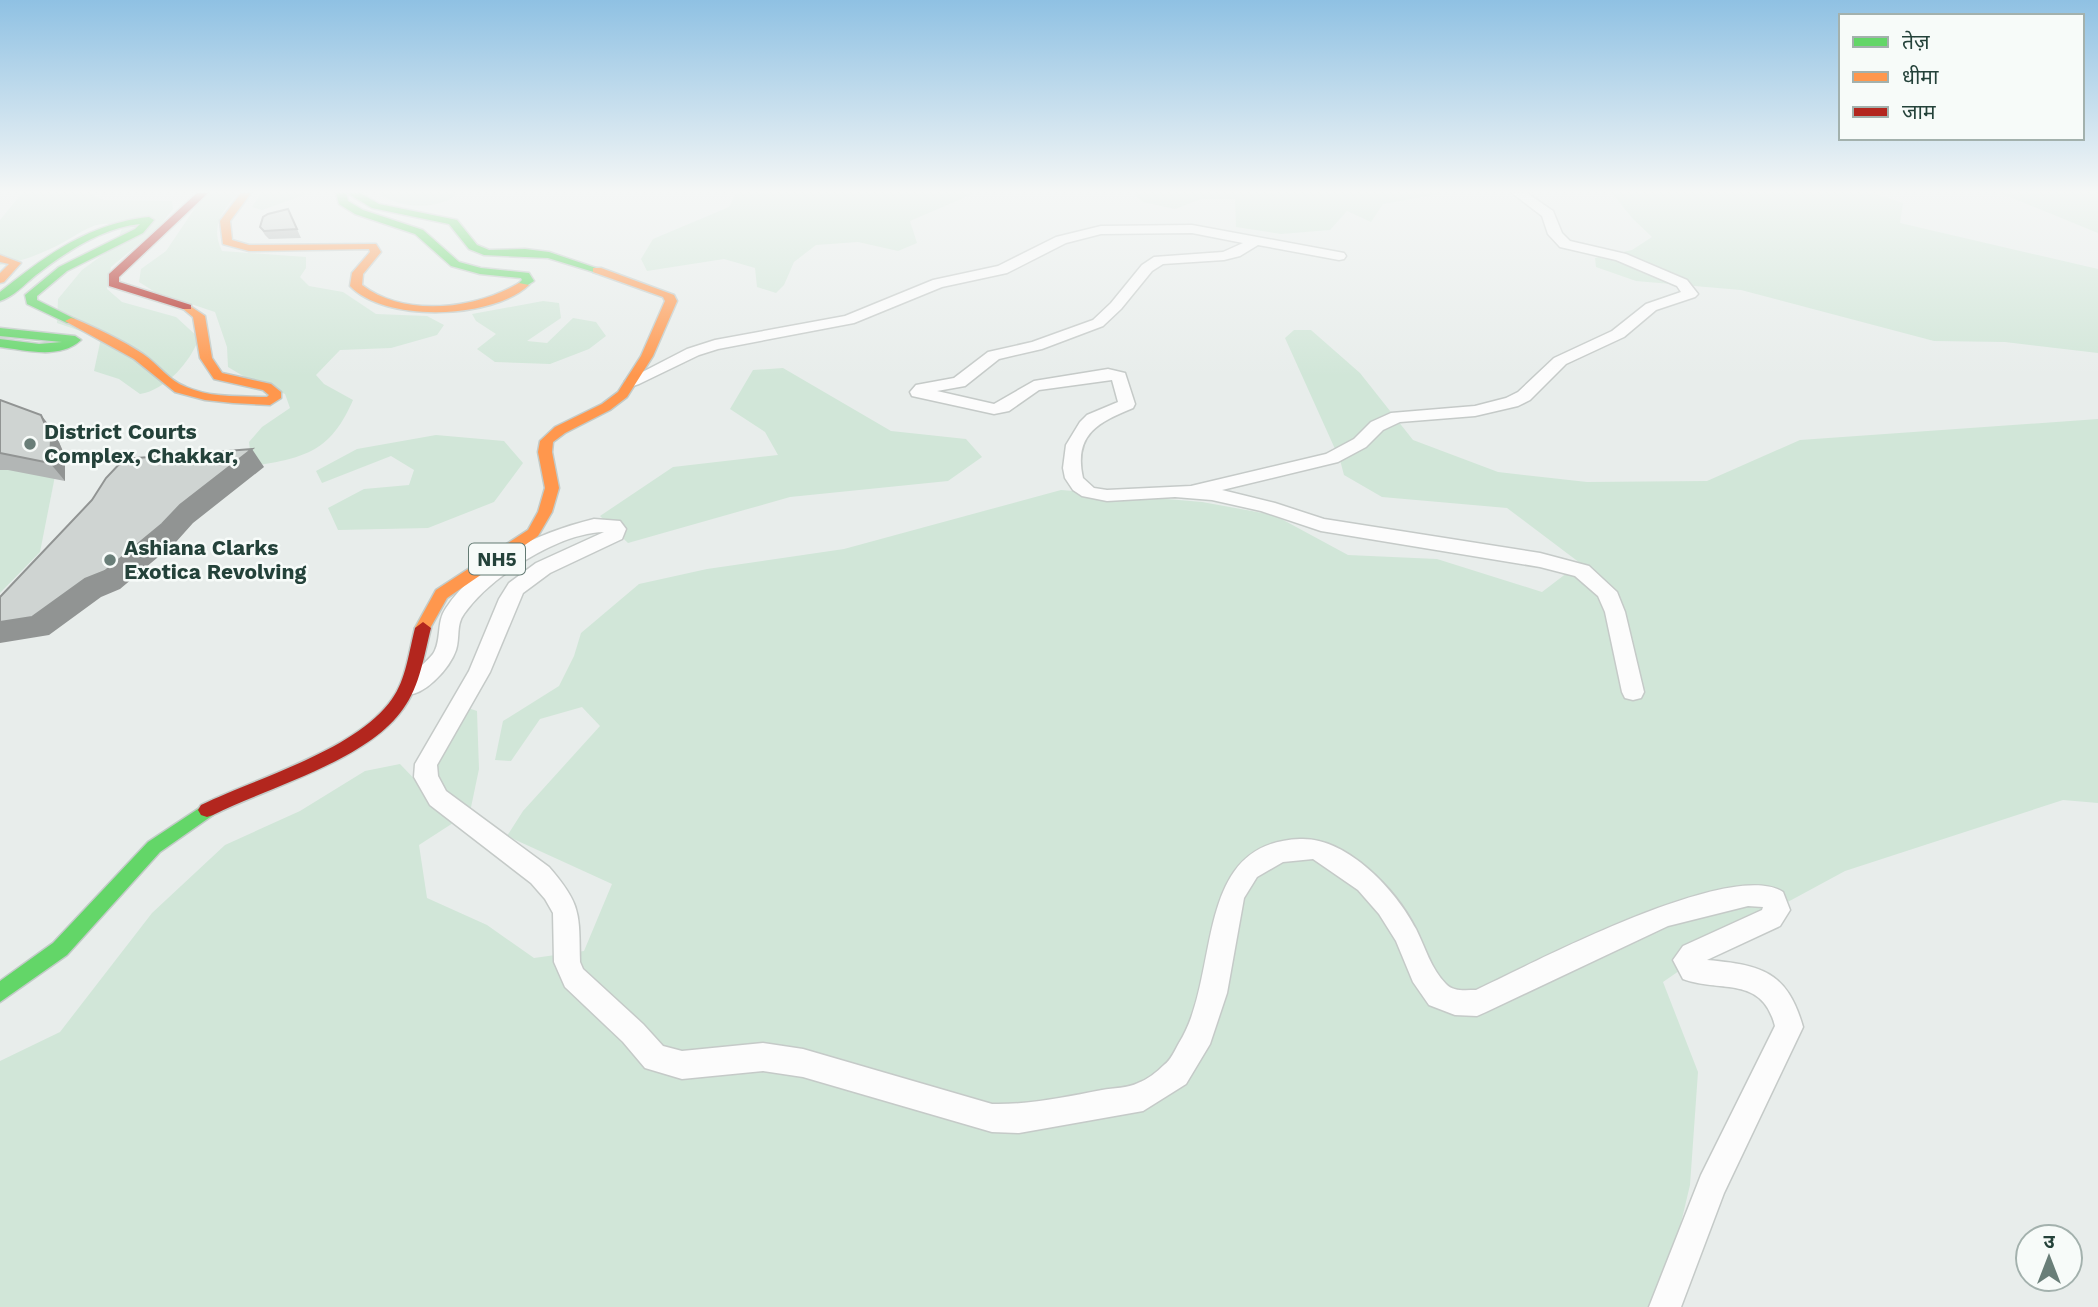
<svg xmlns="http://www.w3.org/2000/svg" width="2098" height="1307" font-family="'Work Sans','Noto Sans Devanagari',sans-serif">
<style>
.green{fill:#d1e6d8}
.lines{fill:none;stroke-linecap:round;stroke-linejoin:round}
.street-casing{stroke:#c5cac8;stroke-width:3}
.fast-casing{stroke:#c3cbc8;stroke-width:3}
.slow-casing{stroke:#c3cbc8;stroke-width:3}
.jam-casing{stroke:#c3cbc8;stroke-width:3}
.street{fill:#fcfcfc;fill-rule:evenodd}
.fast{fill:#63d668;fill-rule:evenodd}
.slow{fill:#ff974d;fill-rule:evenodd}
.jam{fill:#b3261e;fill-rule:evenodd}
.wall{fill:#b2b6b5}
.shaded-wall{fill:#919493}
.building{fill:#cfd4d2;stroke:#919493;stroke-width:2}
.poi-dot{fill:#697e78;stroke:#f7fbf9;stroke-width:2.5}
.labels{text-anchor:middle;stroke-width:5;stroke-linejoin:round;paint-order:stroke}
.shield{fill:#f7fbf9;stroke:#637a73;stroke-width:2}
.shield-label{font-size:19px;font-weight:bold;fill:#24423a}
.poi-label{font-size:21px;font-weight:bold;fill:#24423a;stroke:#f7fbf9;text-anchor:start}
</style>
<rect width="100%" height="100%" fill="#e8edeb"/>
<g class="green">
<path d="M22,193H90L104,200L172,201L173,209L158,228L111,267L107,289L122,302L176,317L199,338C191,361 166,390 140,394L119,379L94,371L101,338L57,323L58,299L82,270L116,245L122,228C99,216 83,232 62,243C44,253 20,262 0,265V220Z"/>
<path d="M202,193H238C222,211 210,227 222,251L306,257V268L300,277L309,286L343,292L376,314L427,316L444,325L437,335L391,348L340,350L316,375L324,384L353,400C332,448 310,457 259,465L251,459L249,442L262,427L290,408L285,394L253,382L228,367L227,347L215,312L155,292L139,282L141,269L166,251L201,199Z"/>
<path d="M261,193H310L262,210L252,207Z"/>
<path d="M378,193H454L455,196C432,211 400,208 378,193Z"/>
<path d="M736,193H975L910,221L917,243L898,251L858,242L816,245L794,262L784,285L776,293L757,287L755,268L724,259L647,271L641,259L653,239L729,207Z"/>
<path d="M1133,193H1444L1383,204L1371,222L1347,211L1330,230L1281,234L1236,227L1235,199H1201L1175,209L1143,202Z"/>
<path d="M1612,193H1873L1903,203L1900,223L2098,269V353L2005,342L1934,341L1741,290L1636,281L1596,267L1595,258L1632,250L1652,237L1633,219Z"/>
<path d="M2000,193H2098V233Z"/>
<path d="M543,301L559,303L561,318L527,341L547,343L573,318L596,322L606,336L589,349L550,364L495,362L477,349L496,334L476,321L472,314Z"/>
<path d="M1294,330H1311L1360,373L1413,440L1498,472L1587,482L1707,481L1800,440L2098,419V803L2063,800L1845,871L1747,924L1663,982L1698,1072L1690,1185L1661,1307H0V1061L60,1032L152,913L225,845L300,811L365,771L400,764L427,792L435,747L465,707L477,711L479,769L470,812L419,845L427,898L487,925L534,958L584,951L612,884L507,836L523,811L600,726L582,707L540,719L511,761L495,760L503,721L559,686L574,656L581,633L639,584L707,569L844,549L1061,490L1202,502L1274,515L1348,555L1437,559L1542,592L1580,563L1507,508L1382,497L1344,475L1340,460L1285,338Z"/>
<path d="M783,368L891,431L966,439L982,457L948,481L790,497L628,543L600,516L673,467L778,455L765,432L730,409L753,370Z"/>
<path d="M436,435L504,441L523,463L494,502L428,528L338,530L328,508L364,489L409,485L414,470L391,456L322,483L316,471L357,449Z"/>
<path d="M0,464L55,476L40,552L0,593Z"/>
</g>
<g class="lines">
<g class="street-casing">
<g id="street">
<path d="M1512,193H1527L1553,211L1562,233L1570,241L1626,254L1687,280L1698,294L1695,297L1656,310L1624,337L1566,364L1530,400L1518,406L1475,416L1400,422L1383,430L1366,447L1338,462L1222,490L1275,503L1324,519L1540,553L1589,566L1617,592L1625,612L1644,692L1641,698L1633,700L1625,698L1622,692L1605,612L1598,596L1575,576L1540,567L1321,531L1261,511L1212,500L1175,497L1107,501L1082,496L1073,490L1065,478L1063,468L1066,445L1080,422L1087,415L1118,402L1112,380L1039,390L1009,411L994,414L912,396L910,392L916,385L954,378L988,352L1032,342L1093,320L1111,303L1142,265L1154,257L1223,252L1243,243L1192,233L1101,234L1066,243L1007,273L942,287L854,323L718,349L699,355L639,384L633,386L625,381L687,349L715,340L845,316L933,280L998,266L1056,237L1101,226L1192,225L1344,253L1346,256L1344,259L1339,260L1258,245L1240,256L1224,260L1163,264L1152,271L1121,309L1103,326L1042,349L999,359L965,386L937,391L994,404L1034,381L1108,369L1125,373L1135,404L1133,408C1099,422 1073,434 1083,478L1094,488L1107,490L1191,486L1326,454L1354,439L1371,422L1391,413L1475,406L1506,398L1518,392L1554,358L1612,331L1646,304L1681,292L1677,286L1616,260L1560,247L1548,234L1542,216Z"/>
<path d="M594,519L620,521L626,529L622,539L550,573L523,593L490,672L437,765L438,776L446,791L549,867C582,905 579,914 580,962L583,969L643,1024L663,1046L682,1051L763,1043L803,1049L992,1104C1029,1105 1065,1097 1102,1090C1113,1088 1128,1088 1138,1083C1147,1080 1158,1071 1164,1065C1171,1060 1175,1050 1179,1043C1222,975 1191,843 1300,839C1347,837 1396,890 1416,929C1425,947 1431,969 1446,984C1453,992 1466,990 1476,990C1532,964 1731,858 1783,892L1790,910L1780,926L1707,960C1761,965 1787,971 1803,1027L1724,1193L1681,1307H1649L1701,1175L1775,1026C1762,975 1721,993 1683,979L1673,960L1683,946L1762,910L1763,907L1748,906L1668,926L1486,1012L1477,1016L1455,1015L1429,1005L1413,982L1396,941L1379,914L1358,890L1313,859L1283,862L1257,877L1244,898L1227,993L1210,1044L1186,1084L1143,1111L1019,1133L992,1132L803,1077L763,1071L682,1079L645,1068L623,1042L565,987L554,962L553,913L545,899L531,883L430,805L414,777L415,764L469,671L499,599L509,583L536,563L604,532C558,533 490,577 464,614C456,624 460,638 456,650C450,668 422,700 402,694L399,688C407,674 423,667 433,654C442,641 436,622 446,608C478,560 540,532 594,519Z"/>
</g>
</g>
<g class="fast-casing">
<g id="fast">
<path d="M336,193H346L348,201L363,210L423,230L459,262L481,268L529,273L534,281L523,288L517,285L522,280L521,278L480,274L451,266L415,234L355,214L339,204Z"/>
<path d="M347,193H360L379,204L457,220L477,245L489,250L525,249L549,252L602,270L597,273L548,258L484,255L469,249L449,224L372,208Z"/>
<path d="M149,217L154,220L143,233L67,271L37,296V300L75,319V323H67L27,304L25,295L59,267L135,229L140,224C101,228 66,252 36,275C25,284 13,297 0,301V292C45,256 90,223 149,217Z"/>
<path d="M0,328L75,336L81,340C60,360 25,350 0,347V339L39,344L62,342L0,336Z"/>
<path d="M207,803L213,805L216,810L213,815L160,852L67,955L0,1002V981L53,943L148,842Z"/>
</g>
</g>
<g class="slow-casing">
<g id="slow">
<path d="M241,193H251L230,221L232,240L249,245L376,244L381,252L363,274L362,285C405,318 475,309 519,283L529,285C493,319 385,323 350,286L352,273L370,252L369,249L249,251L223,244L220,221Z"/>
<path d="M0,255L21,263L4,282L0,283V273L9,264L0,262Z"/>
<path d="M593,268H601L674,295L677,301L653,356L627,397L610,410L565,433L553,442L552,452L559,488L552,512L538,536L447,598L428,632H418L415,628L436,590L528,530L538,512L545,488L538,452L540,441L555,427L602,404L618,392L641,356L665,301L663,297L593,272Z"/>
<path d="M187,304L205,316L212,358L222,373L271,384L281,392V398L270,405L233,403L205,400L175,392L134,359L65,321L71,318L75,319C98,329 122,340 143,354C158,364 169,381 186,387C211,398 241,396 267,397L269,395L263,390L214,379L200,358L193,317L181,307Z"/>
</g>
</g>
<g class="jam-casing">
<g id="jam">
<path d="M197,193H208L119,277V282L191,305V309H183L109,286V274Z"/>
<path d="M423,622L431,628C424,655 420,686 403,709C368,760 269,787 213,815L207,817L201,815L198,810L201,805C256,778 357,750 392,699C406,680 409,651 415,628Z"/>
</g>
</g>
<use href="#street" class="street"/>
<use href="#fast" class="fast"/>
<use href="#slow" class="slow"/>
<use href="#jam" class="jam"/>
</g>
<g class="wall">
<path d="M288,209L301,238L269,239L265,235L260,227Z"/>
<path d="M0,400L41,415L55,433L65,456V481L8,470H0Z"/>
</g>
<g class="shaded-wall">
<path d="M41,415L55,433L65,456V481L50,463Z"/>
<path d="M252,449L264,467L193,523L176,542L120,589L101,597L49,635L0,643V622L180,505Z"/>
</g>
<g class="building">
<path d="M288,209L297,229L264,231L260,227L263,217L268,214Z"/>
<path d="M0,400L41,415L51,438L50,463L0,453Z"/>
<path d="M252,449L180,505L162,524L105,571L85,579L32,617L0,622V597L92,500L106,478L124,459Z"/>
</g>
<linearGradient id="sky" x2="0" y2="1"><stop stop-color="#8fc1e3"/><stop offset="0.51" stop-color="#f5f7f6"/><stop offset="1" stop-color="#f5f7f6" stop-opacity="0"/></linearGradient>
<rect width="2098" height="376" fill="url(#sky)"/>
<g class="poi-dot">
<circle cx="30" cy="444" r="7"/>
<circle cx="110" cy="560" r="7"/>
</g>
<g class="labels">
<rect class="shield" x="469" y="543.5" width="56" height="31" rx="5"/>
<g class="shield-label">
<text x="497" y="566">NH5</text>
</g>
<g class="poi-label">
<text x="44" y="439">District Courts<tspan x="44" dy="24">Complex, Chakkar,</tspan></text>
<text x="124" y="555">Ashiana Clarks<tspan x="124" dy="24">Exotica Revolving</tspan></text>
</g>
</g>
<rect x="1839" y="14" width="245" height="126" fill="#f7fbf9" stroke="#a3b1ad" stroke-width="2"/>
<rect x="1853" y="37" width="35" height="10" fill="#63d668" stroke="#a3b1ad" stroke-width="2"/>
<text x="1902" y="49" font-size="21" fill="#24423a">तेज़</text>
<rect x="1853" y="72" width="35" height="10" fill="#ff974d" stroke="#a3b1ad" stroke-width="2"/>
<text x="1902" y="84" font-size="21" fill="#24423a">धीमा</text>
<rect x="1853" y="107" width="35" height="10" fill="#b3261e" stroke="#a3b1ad" stroke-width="2"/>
<text x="1902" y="119" font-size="21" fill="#24423a">जाम</text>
<g transform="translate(2049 1258)"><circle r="33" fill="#f7fbf9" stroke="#a3b1ad" stroke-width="2"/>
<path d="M0-5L12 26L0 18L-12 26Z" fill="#697e78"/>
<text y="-10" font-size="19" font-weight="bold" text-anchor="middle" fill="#24423a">उ</text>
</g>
</svg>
